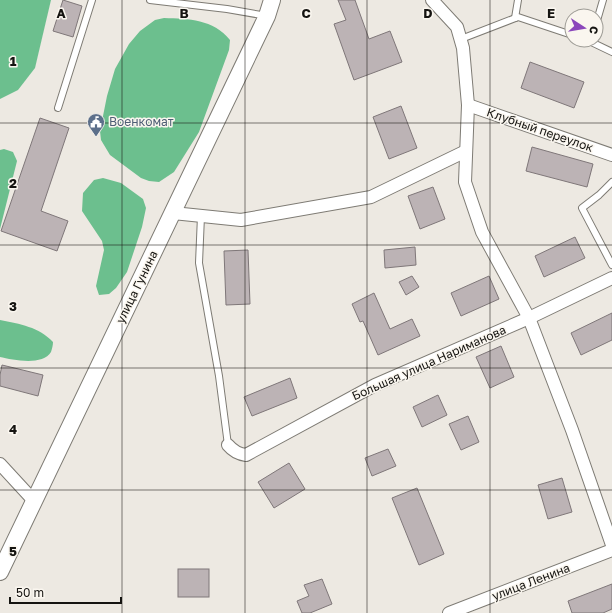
<svg xmlns="http://www.w3.org/2000/svg" width="612" height="613" font-family="'Golos Text',sans-serif">
<style>
.forest{fill:#6cbf8e}
.building{fill:#bcb3b5;stroke:#7f7779}
.lines{fill:none;stroke-linecap:round;stroke-linejoin:round}
.lane-casing{stroke:#7e7b74;stroke-width:8}
.street-casing{stroke:#7e7b74;stroke-width:14}
.secondary-casing{stroke:#7e7b74;stroke-width:18}
.lane{stroke:#fff;stroke-width:6}
.street{stroke:#fff;stroke-width:12}
.secondary{stroke:#fff;stroke-width:16}
.grid{fill:none;stroke:#151411;stroke-width:1;stroke-opacity:0.55}
.labels{text-anchor:middle;stroke-width:3;stroke-linejoin:round;paint-order:stroke}
.service-label{font-size:12px;fill:#4e5e75;stroke:#faf6ef;text-anchor:start}
.street-label{font-size:12px;fill:#151411;stroke:#faf6ef}
.grid-label{font-size:13px;text-anchor:middle;font-weight:bold;fill:#151411;stroke:#faf6ef;stroke-width:3;stroke-linejoin:round;paint-order:stroke}
</style>
<rect width="100%" height="100%" fill="#ede9e2"/>
<g class="forest">
<path d="M0,0H51L35,68L18,90L0,99Z"/>
<path d="M164,18C189,19 213,19 230,40L229,50L199,132L174,172L159,182L149,181L141,178L110,155L101,140L100,131L107,96L115,69L129,44L140,31L155,20Z"/>
<path d="M4,149L13,152L17,161L0,229V150Z"/>
<path d="M103,178L121,183L143,199L146,208L142,227L127,272L116,288L109,294L99,295L96,286L104,250L102,241L82,211L83,193L94,180Z"/>
<path d="M0,320C20,324 39,327 53,342C53,345 52,349 51,352C43,366 13,360 0,357Z"/>
</g>
<g class="building">
<path d="M63,0L82,6L73,37L53,31Z"/>
<path d="M338,0H355L369,39L390,31L402,62L354,80L334,24L346,20Z"/>
<path d="M530,62L584,82L574,108L521,88Z"/>
<path d="M401,106L417,148L389,159L373,117Z"/>
<path d="M40,118L69,128L41,211L68,221L57,251L1,231Z"/>
<path d="M532,147L593,164L587,187L526,171Z"/>
<path d="M433,187L445,219L420,229L408,196Z"/>
<path d="M575,237L585,258L544,277L535,256Z"/>
<path d="M415,247L416,265L385,268L384,250Z"/>
<path d="M248,250L250,304L226,305L224,251Z"/>
<path d="M412,276L419,287L406,295L399,282Z"/>
<path d="M489,276L499,299L461,316L451,293Z"/>
<path d="M374,293L390,329L412,319L420,336L378,355L363,321L360,322L352,304Z"/>
<path d="M612,313V340L581,355L571,333Z"/>
<path d="M501,346L514,377L490,388L476,357Z"/>
<path d="M2,365L43,375L38,396L0,386V375Z"/>
<path d="M290,378L297,398L252,416L244,397Z"/>
<path d="M438,395L447,415L422,427L413,407Z"/>
<path d="M468,416L479,442L461,450L449,424Z"/>
<path d="M388,449L396,466L372,476L365,458Z"/>
<path d="M289,463L305,489L274,508L258,482Z"/>
<path d="M562,478L572,512L548,519L538,485Z"/>
<path d="M417,488L444,554L419,565L392,498Z"/>
<rect x="178" y="569" width="31" height="28"/>
<path d="M322,579L332,604L310,613H302L297,601L309,596L304,585Z"/>
<path d="M612,584V609L603,613H572L568,601Z"/>
</g>
<g class="lines">
<g class="lane-casing">
<g id="lane">
<path d="M150,0L227,9L267,16"/>
<path d="M515,18L518,0"/>
<path d="M596,24L603,0"/>
<path d="M461,39L518,17L572,35"/>
<path d="M587,40L612,52"/>
<path d="M58,108L92,0"/>
<path d="M612,182L599,195L582,208L612,265"/>
<path d="M201,216L199,263L219,376L228,445"/>
</g>
</g>
<g class="street-casing">
<g id="street">
<path d="M432,0L457,27L463,48L468,105L465,182L482,232L529,318L572,430L612,545"/>
<path d="M468,105L612,155"/>
<path d="M173,213L241,220L371,197L466,151"/>
<path d="M228,445C233,451 238,454 246,455L375,385L529,318L612,278"/>
<path d="M0,464L35,502"/>
<path d="M449,613L612,550"/>
</g>
</g>
<g class="secondary-casing">
<path id="secondary" d="M0,572L267,16L272,0"/>
</g>
<use href="#lane" class="lane"/>
<use href="#street" class="street"/>
<use href="#secondary" class="secondary"/>
</g>
<path class="grid" d="M122,0V613M245,0V613M367,0V613M490,0V613M0,123H612M0,245H612M0,368H612M0,490H612"/>
<defs>
<g id="civic-pin" transform="scale(0.9)"><path d="M0 17L-7.5 6A9.5 9.5 0 1 1 7.5 6Z" fill="#5c6f8a" stroke="#faf6ef"/><path d="M-.6-6.5H3V-4.5H.6V-3L4-1V1h2V6H-6V1h2V-1L-.6-3ZM-1.2 2.5V6h2.4V2.5Z" fill="#fff"/></g>
</defs>
<g fill-rule="evenodd">
<use href="#civic-pin" x="96" y="122"/>
</g>
<g class="labels">
<g class="service-label">
<text x="109" y="126">Военкомат</text>
</g>
<g class="street-label">
<text transform="translate(540 130) rotate(19)" y="4">Клубный переулок</text>
<text transform="translate(137 287) rotate(-64)" y="4">улица Гунина</text>
<text transform="translate(429 363) rotate(-24)" y="4">Большая улица Нариманова</text>
<text transform="translate(531 582) rotate(-21)" y="4">улица Ленина</text>
</g>
</g>
<g class="grid-label">
<text x="61" y="18">A</text>
<text x="184" y="18">B</text>
<text x="306" y="18">C</text>
<text x="428" y="18">D</text>
<text x="551" y="18">E</text>
<text x="13" y="66">1</text>
<text x="13" y="188">2</text>
<text x="13" y="311">3</text>
<text x="13" y="434">4</text>
<text x="13" y="556">5</text>
</g>
<g transform="translate(584 28) rotate(102)"><circle r="19" fill="#faf6ef" stroke="#9e9c96"/>
<path d="M0-3L7 15L0 10L-7 15Z" fill="#8b47bb"/>
<text y="-6" font-size="11" font-weight="bold" text-anchor="middle" fill="#151411">С</text>
</g>
<path d="M10 597v6h111v-6" fill="none" stroke="#151411" stroke-width="2"/>
<text x="16" y="597" font-size="12" fill="#151411" stroke="#faf6ef" stroke-width="3" paint-order="stroke">50 m</text>
</svg>
